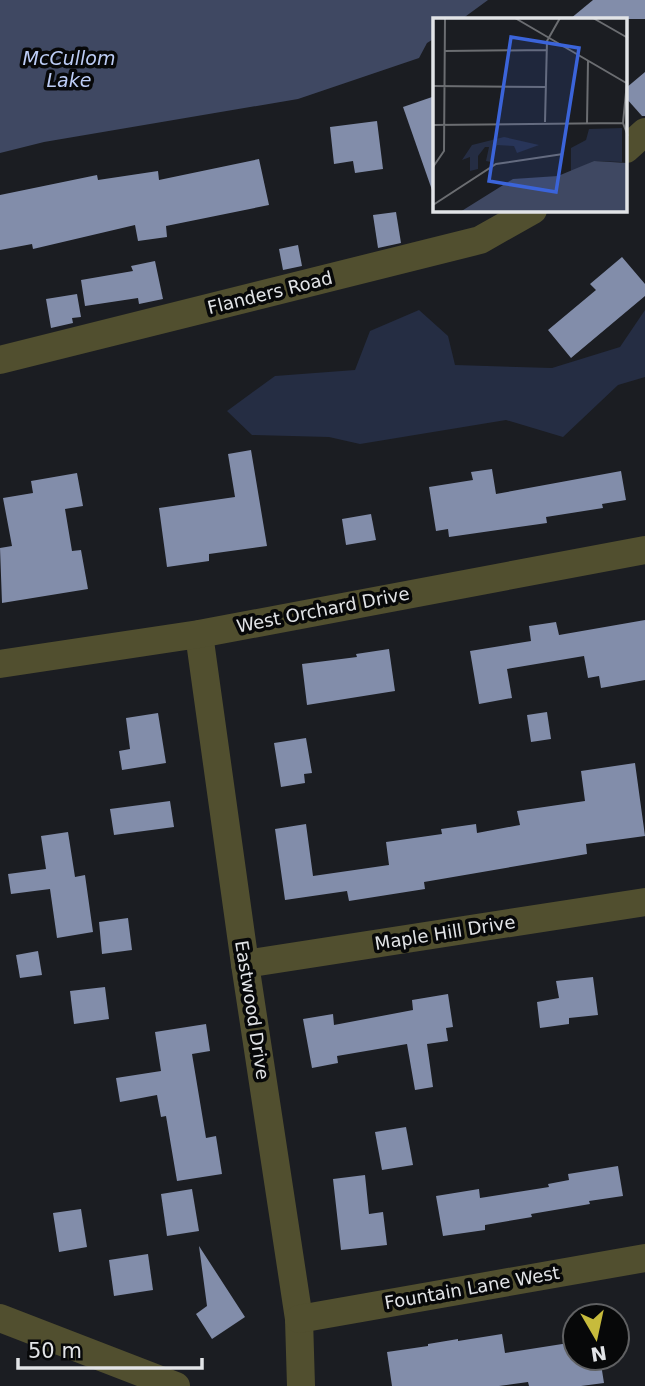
<svg xmlns="http://www.w3.org/2000/svg" width="645" height="1386" font-family="'DejaVu Sans',sans-serif">
<style>
.green{fill:#252d43}
.water{fill:#3f4862}
.building{fill:#828daa}
.lines{fill:none;stroke-linecap:round;stroke-linejoin:round}
.minor{stroke:#514f2f;stroke-width:28}
.labels{text-anchor:middle;stroke-width:7;stroke-linejoin:round;paint-order:stroke}
.street-label{font-size:18px;fill:#e2e4e7;stroke:#070809}
.water-label{font-size:19px;font-style:italic;fill:#bdcdf6;stroke:#070809}
.inset-road{fill:none;stroke:#6b6d71;stroke-width:2}
.view{fill:#3b64da;fill-opacity:0.15;stroke:#3b64da;stroke-width:3.5}
.inset-edge{fill:none;stroke:#e2e4e7;stroke-width:3.5}
</style>
<rect width="100%" height="100%" fill="#1b1d22"/>
<path class="green" d="M419,310L448,336L455,365L552,368L620,347L645,310V377L618,385L563,437L506,420L360,444L329,437L252,435L227,411L275,376L355,370L370,331Z"/>
<path class="water" d="M0,0H488L462,19H435V38L427,43L419,58L298,99L44,142L0,153Z"/>
<g class="building">
<path d="M593,0H645V19H570Z"/>
<path d="M645,72V116H642L626,98V88Z"/>
<path d="M435,96V189L432,190L403,107Z"/>
<path d="M377,121L383,169L355,173L353,161L334,164L330,127Z"/>
<path d="M259,159L269,205L166,226L167,237L138,241L135,225L33,249L32,244L0,250V195L97,175L98,180L158,171L159,180Z"/>
<path d="M396,212L401,243L378,248L373,215Z"/>
<path d="M298,245L302,266L283,270L279,249Z"/>
<path d="M622,257L645,284V296L571,358L548,330L596,290L590,284Z"/>
<path d="M155,261L163,299L139,304L138,298L85,306L81,280L133,271L131,266Z"/>
<path d="M77,294L81,317L72,318L73,323L51,328L46,299Z"/>
<path d="M251,450L267,546L209,554V561L167,567L159,508L235,497L228,454Z"/>
<path d="M492,469L496,494L621,471L626,500L602,504L603,508L546,517L547,523L449,537L448,529L436,531L429,487L473,480L471,472Z"/>
<path d="M77,473L83,506L65,509L72,551L81,550L88,589L2,603L0,548L12,546L3,498L33,493L31,481Z"/>
<path d="M371,514L376,540L346,545L342,519Z"/>
<path d="M645,620V680L601,688L599,676L588,678L584,656L507,669L512,698L479,704L470,651L531,641L529,626L556,622L559,635Z"/>
<path d="M389,649L395,691L307,705L302,664L357,657L356,654Z"/>
<path d="M547,712L551,739L531,742L527,715Z"/>
<path d="M158,713L166,763L122,770L119,751L130,749L126,718Z"/>
<path d="M306,738L312,773L304,774L305,783L281,787L274,743Z"/>
<path d="M635,763L645,836L586,844L587,854L424,882L425,889L349,901L347,891L285,900L275,829L306,824L313,876L389,865L386,842L442,834L441,829L476,824L477,833L520,825L517,811L585,801L581,771Z"/>
<path d="M170,801L174,827L114,835L110,809Z"/>
<path d="M68,832L75,877L85,875L93,932L57,938L50,889L11,894L8,874L46,869L41,836Z"/>
<path d="M128,918L132,950L102,954L99,922Z"/>
<path d="M38,951L42,975L20,978L16,955Z"/>
<path d="M593,977L598,1015L569,1018V1024L540,1028L537,1002L559,998L556,981Z"/>
<path d="M105,987L109,1019L74,1024L70,991Z"/>
<path d="M448,994L453,1027L446,1028L448,1041L427,1044L433,1087L415,1090L407,1044L337,1056L338,1063L312,1068L303,1019L333,1014L334,1025L413,1010L412,1000Z"/>
<path d="M206,1024L210,1051L192,1054L206,1138L216,1136L222,1174L177,1181L166,1116L161,1117L157,1095L120,1102L116,1078L161,1071L155,1032Z"/>
<path d="M406,1127L413,1165L382,1170L375,1132Z"/>
<path d="M618,1166L623,1196L589,1201L590,1204L531,1214L532,1217L485,1225V1230L443,1236L436,1196L479,1189L480,1198L549,1187L548,1184L569,1180L568,1174Z"/>
<path d="M365,1175L369,1214L383,1212L387,1245L341,1250L333,1179Z"/>
<path d="M192,1189L199,1231L167,1236L161,1194Z"/>
<path d="M81,1209L87,1247L59,1252L53,1213Z"/>
<path d="M199,1246L245,1317L212,1339L196,1314L207,1306Z"/>
<path d="M148,1254L153,1290L114,1296L109,1260Z"/>
<path d="M502,1334L505,1353L575,1342V1358H600L604,1383L581,1386H529L528,1382L499,1386H392L387,1352L428,1346V1344L458,1339V1341Z"/>
</g>
<g class="lines">
<g class="minor">
<path d="M626,149L645,132"/>
<path d="M0,360L480,240L533,210"/>
<path d="M199,634L245,964L299,1319L301,1386"/>
<path d="M0,664L199,634L645,550"/>
<path d="M245,964L645,902"/>
<path d="M0,1318L176,1386"/>
<path d="M299,1319L645,1258"/>
</g>
</g>
<g class="labels">
<g class="street-label">
<text transform="translate(270 293) rotate(-14)" y="6">Flanders Road</text>
<text transform="translate(323 610) rotate(-11)" y="6">West Orchard Drive</text>
<text transform="translate(445 933) rotate(-9)" y="6">Maple Hill Drive</text>
<text transform="translate(252 1010) rotate(81)" y="6">Eastwood Drive</text>
<text transform="translate(472 1288) rotate(-10)" y="6">Fountain Lane West</text>
</g>
<g class="water-label">
<text x="69" y="65">McCullom<tspan x="69" dy="22">Lake</tspan></text>
</g>
</g>
<g transform="translate(433 18)">
<rect width="194" height="194" fill="#1b1d22"/>
<path d="M189,110V144L161,143L138,154V130L153,122L156,111ZM71,119L106,127L84,135L81,128L64,127L58,144L53,143L56,129H52L45,138V151L37,153V139L29,142L39,127Z" fill="#252d43"/>
<path d="M161,143L194,145V194H27L80,161L125,158Z" fill="#3f4862"/>
<path class="inset-road" d="M82,0L195,66M160,0L195,20M12,33L113,32M194,64L190,105L195,118M0,68L113,69M112,104L114,23L127,0M154,105L155,43M0,107L190,105M0,149L11,133L12,0M0,187L63,146L130,136"/>
<path class="view" d="M78,19L146,30L123,174L56,163Z"/>
<rect width="194" height="194" class="inset-edge"/>
</g>
<g transform="translate(596 1337) rotate(171)"><circle r="33" fill="#070809" stroke="#5f6062" stroke-width="2"/>
<path d="M0-5L12 26L0 18L-12 26Z" fill="#c7bb3c"/>
<text y="-10" font-size="19" font-weight="bold" text-anchor="middle" fill="#e2e4e7">N</text>
</g>
<path d="M18 1358v10h184v-10" fill="none" stroke="#e2e4e7" stroke-width="3.5"/>
<text x="28" y="1358" font-size="21" fill="#e2e4e7" stroke="#070809" stroke-width="5" paint-order="stroke">50 m</text>
</svg>
